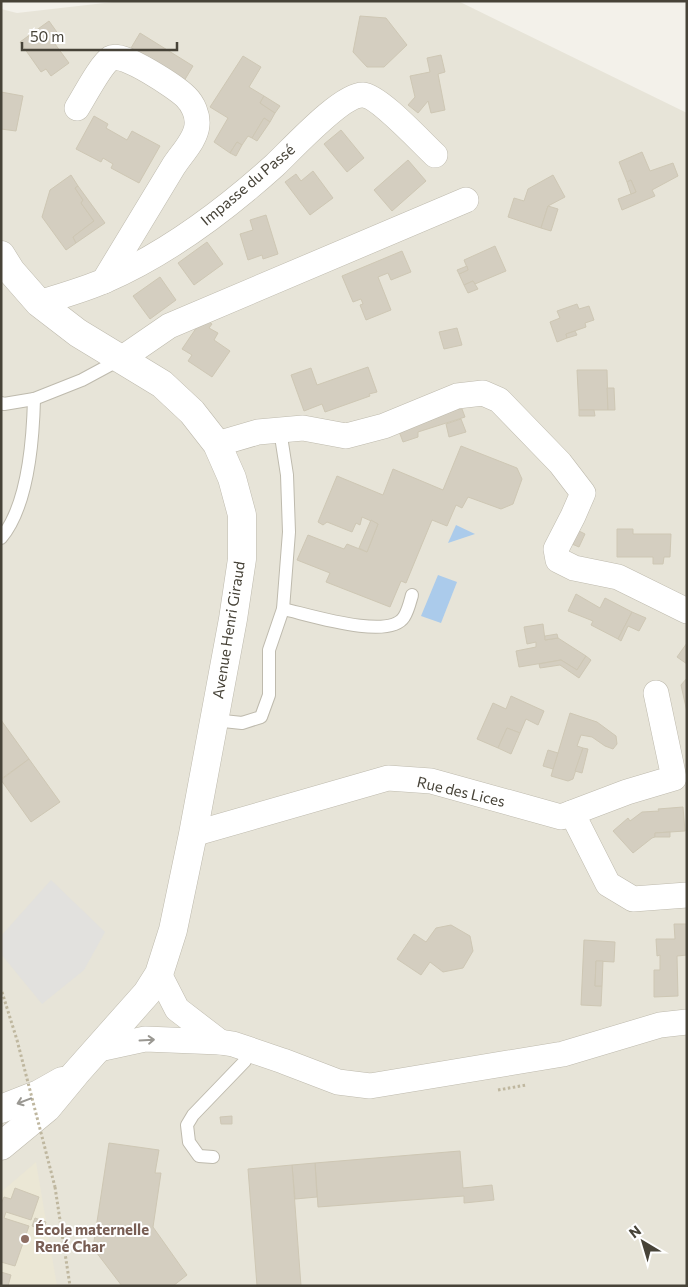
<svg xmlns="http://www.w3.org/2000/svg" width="688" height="1287" font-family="Commissioner,sans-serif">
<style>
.residential{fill:#e7e4d8}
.education{fill:#ebe7d5}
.parking{fill:#e2e1de}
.water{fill:#abcbeb}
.building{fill:#d4cec0;stroke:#cec7b4}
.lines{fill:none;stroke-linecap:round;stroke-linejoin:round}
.service-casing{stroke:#bebaad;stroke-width:14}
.minor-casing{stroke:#bebaad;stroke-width:26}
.tertiary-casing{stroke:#bebaad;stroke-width:29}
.path{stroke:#bfb79f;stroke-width:3;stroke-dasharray:2.5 2.5;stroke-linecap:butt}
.service{stroke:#fff;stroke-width:12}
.minor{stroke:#fff;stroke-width:25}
.tertiary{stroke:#fff;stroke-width:28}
.path-bridge{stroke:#bfb79f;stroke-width:3;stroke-dasharray:2.5 2.5;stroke-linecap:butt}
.oneway{stroke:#9a9892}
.education-dot{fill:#8d6e63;stroke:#fff;stroke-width:2}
.labels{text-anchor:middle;stroke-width:4;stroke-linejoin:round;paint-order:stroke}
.street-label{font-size:15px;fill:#474338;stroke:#fff}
.education-label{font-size:15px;font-weight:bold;fill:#785e54;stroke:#fff;text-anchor:start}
</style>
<rect width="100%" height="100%" fill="#f3f1ea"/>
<path class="residential" d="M122,1H458L687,113V1286H1V9L17,13Z"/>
<path class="education" d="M36,1162L57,1286H1V1192Z"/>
<path class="parking" d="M51,880L105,932L84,970L42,1004L1,954V936Z"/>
<g class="water">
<path d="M456,525L475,534L448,543Z"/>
<path d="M438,575L457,582L441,623L421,616Z"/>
</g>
<g class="building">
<path d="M360,16L386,18L407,45L384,67H367L353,52Z"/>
<path d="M49,21L59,35L52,40L69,63L51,76L46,69L41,72L20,42Z"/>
<path d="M140,33L193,66L181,86L128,53Z"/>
<path d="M441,55L445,72L438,74L445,110L431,113L428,101L418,113L408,105L415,97L410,76L430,72L427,58Z"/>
<path d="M243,56L261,67L249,87L264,96L260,103L275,113L270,122L264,118L252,138L248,136L242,145L237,142L230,153L214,142L228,118L210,107Z"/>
<path d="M1,92L23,96L16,131L1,129Z"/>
<path d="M264,96L280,106L275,113L260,103Z"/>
<path d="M94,116L108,124L106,128L127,140L132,131L160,146L139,183L111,168L113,164L103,158L101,162L76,149Z"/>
<path d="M264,118L270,122L257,141L252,138Z"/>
<path d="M341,130L364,158L347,172L324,144Z"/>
<path d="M237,142L242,145L236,156L230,153Z"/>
<path d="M642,152L650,171L673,163L678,176L652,190L655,196L622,210L618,199L636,192L631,180L627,182L619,162Z"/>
<path d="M408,160L426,181L392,211L374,190Z"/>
<path d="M313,171L333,198L310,215L285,182L296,174L301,181Z"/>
<path d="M71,175L78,186L75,188L83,200L81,203L94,221L73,237L76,243L66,250L42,217L50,190Z"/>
<path d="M553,175L565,197L548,206L541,228L508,217L514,198L524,201L528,189Z"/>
<path d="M631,180L636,192L631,194L627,182Z"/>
<path d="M78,186L105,223L76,243L73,237L94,221L81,203L83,200L75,188Z"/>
<path d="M548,206L558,209L551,231L541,228Z"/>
<path d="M266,215L278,254L263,259L262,255L248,260L240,234L253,230L250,220Z"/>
<path d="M207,242L223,264L194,285L178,263Z"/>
<path d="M495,246L506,271L475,284L473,281L464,285L459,274L468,270L464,260Z"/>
<path d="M402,251L411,272L391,280L388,273L378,277L391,310L366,320L360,305L363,304L361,299L353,302L342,276Z"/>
<path d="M467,266L468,270L459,274L457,270Z"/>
<path d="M160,277L176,300L150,319L133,296Z"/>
<path d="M473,281L478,289L468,293L464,285Z"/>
<path d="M577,304L579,309L589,306L594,320L585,323L586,327L566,334L567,338L557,342L550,322L560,318L557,311Z"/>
<path d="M203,318L212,324L209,328L218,333L214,340L230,351L212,377L188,361L192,355L182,349Z"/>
<path d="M457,328L462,345L444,349L439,332Z"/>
<path d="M575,331L577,335L567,338L566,334Z"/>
<path d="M368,367L377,392L369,394L370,396L325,412L322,404L304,411L291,375L311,368L317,385Z"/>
<path d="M577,370H607L608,410H579Z"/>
<path d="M607,388H614L615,410H608Z"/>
<path d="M455,409H462L465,417L418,432V437L403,442L397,426Z"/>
<path d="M579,410H594L595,416H579Z"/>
<path d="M461,419L466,432L449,437L446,424Z"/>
<path d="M461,446L517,468L522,479L513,504L501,509L468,497L462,508L456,505L447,526L432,520L406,583L401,581L390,607L326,582L330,573L297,560L308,535L344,549L347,544L367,552L378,524L362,517L360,525L356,523L352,532L327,522L323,525L318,522L337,476L383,495L393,469L443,490Z"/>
<path d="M371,520L378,524L367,552L359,548Z"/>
<path d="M617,529H633V534H671L670,557H664L663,564H653V557H617Z"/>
<path d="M579,531L585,534L579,547L572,544Z"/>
<path d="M576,594L600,608L605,598L632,612L618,639L591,625L593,621L568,611Z"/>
<path d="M632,612L646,618L639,631L628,626L621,641L618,639Z"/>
<path d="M543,624L545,640L558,638L586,656L577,670L561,660L519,667L516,651L536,647V642L527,644L524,627Z"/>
<path d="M557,634L558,638L545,640V636Z"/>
<path d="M687,643V664L677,657Z"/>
<path d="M586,656L591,660L579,678L560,665L540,668L539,664L561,660L577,670Z"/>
<path d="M687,678V712L681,685Z"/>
<path d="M511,696L544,711L538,725L526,719L520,733L507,728L498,748L477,739L493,703L506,709Z"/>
<path d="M570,713L597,722L616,736L617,744L613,749L605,746L592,737L581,735L577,746L583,748L573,779L568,781L551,776Z"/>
<path d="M1,720L29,759L1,779Z"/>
<path d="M507,728L520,733L511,754L498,748Z"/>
<path d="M583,748L588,749L582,773L575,771Z"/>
<path d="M548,750L558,753L553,769L543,766Z"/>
<path d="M29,759L60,802L31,822L1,780Z"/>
<path d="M683,807L685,831L655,833V837L652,838L633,853L613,831L628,818L630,821L642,812L659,811L658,809Z"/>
<path d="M670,832V837H655V833Z"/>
<path d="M674,924H687V955L677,956L678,996L654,997V970H660V955L657,956L656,939H675Z"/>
<path d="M451,925L470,936L473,951L463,968L443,972L430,962L421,975L397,959L414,934L426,942L436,928Z"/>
<path d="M584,940L615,942L614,962L596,961L595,986H602L601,1006L581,1005Z"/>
<path d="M596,961H603L602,986H595Z"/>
<path d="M232,1116V1124H221L220,1117Z"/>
<path d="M109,1143L159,1150L155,1173H161L153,1227L187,1275L173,1286H122L93,1248Z"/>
<path d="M460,1151L463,1188L492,1185L494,1200L464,1203V1196L318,1207L315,1163Z"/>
<path d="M315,1163L317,1197L295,1199L292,1165Z"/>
<path d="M292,1165L301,1286H257L248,1169Z"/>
<path d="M15,1188L39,1197L31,1220L6,1212L4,1218L29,1226L15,1266L1,1262V1204L4,1197L11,1199Z"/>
<path d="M35,1218L46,1222L43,1230L32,1226Z"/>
<path d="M1,1272L11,1275L8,1286H1Z"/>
</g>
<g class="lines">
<g class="service-casing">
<g id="service">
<path d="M1,403L4,404L34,399L82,380L121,359"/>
<path d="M1,538C28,506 33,440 34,399"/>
<path d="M283,609C307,614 389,641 404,617C408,611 410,602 412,595"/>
<path d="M214,720L242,723L261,717L269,695V650L283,609L289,532L287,475L280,430"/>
<path d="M213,1157L199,1156L189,1142L187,1125L193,1115L245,1061L251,1050"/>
</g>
</g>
<g class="minor-casing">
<g id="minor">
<path d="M77,108C84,97 101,64 111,58C122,51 177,88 186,97C193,104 198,115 197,125C196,140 181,154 173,167C150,205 127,243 104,281"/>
<path d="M39,303C61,296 83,290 104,281C167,254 225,210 275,165C292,149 342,94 363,95C379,96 421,142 435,155"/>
<path d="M121,359L169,326L466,200"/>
<path d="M217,444L258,432L303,428L346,436L384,426L457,396L483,393L499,400L560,463L583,493L573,516L556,549L558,560L574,568L618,577L687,611"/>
<path d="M572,813L608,884L633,899L687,895"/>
<path d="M193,834L388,778L431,781L561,817L627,792L674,778L656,693"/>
<path d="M159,974L177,1009L220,1042"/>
<path d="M99,1049L145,1039L220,1042L233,1044L283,1061L338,1082L370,1086L563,1054L660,1025L687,1022"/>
</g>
</g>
<g class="tertiary-casing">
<g id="tertiary">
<path d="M1,255L11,271L39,303L78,333L162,384L192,412L217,444L232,478L242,515V559L233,619L193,834L173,930L159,974L147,993L76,1073L47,1108L1,1146"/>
<path d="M1,1109L39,1094L62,1081"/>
</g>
</g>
<g class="path">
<path d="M2,992L17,1040"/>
<path d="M498,1090L526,1085"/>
<path d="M55,1187L70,1286"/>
</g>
<use href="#service" class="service"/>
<use href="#minor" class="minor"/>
<use href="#tertiary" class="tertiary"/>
<path class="path-bridge" d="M17,1040L55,1187"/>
</g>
<defs><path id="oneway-shaft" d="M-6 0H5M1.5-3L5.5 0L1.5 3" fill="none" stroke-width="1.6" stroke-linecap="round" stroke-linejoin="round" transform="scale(1.25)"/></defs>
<g class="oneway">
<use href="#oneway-shaft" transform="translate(147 1040) rotate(-3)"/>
<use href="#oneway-shaft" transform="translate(24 1101) rotate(159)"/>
</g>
<circle class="education-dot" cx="25" cy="1239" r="5"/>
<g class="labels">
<g class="street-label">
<text transform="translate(248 185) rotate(-40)" y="5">Impasse du Passé</text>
<text transform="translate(229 630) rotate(-81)" y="5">Avenue Henri Giraud</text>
<text transform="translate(461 792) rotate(13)" y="5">Rue des Lices</text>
</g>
<g class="education-label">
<text x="35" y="1235">École maternelle<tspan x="35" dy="17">René Char</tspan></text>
</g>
</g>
<rect width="688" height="1287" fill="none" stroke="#474338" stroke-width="5"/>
<g transform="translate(643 1242) rotate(322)" stroke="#ffffff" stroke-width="4" paint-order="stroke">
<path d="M0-4L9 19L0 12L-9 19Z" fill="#474338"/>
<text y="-8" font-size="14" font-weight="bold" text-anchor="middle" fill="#474338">N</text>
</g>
<path d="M22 42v8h155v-8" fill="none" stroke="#474338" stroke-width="2.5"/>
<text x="30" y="42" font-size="15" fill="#474338" stroke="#ffffff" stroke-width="4" paint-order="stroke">50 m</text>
</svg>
